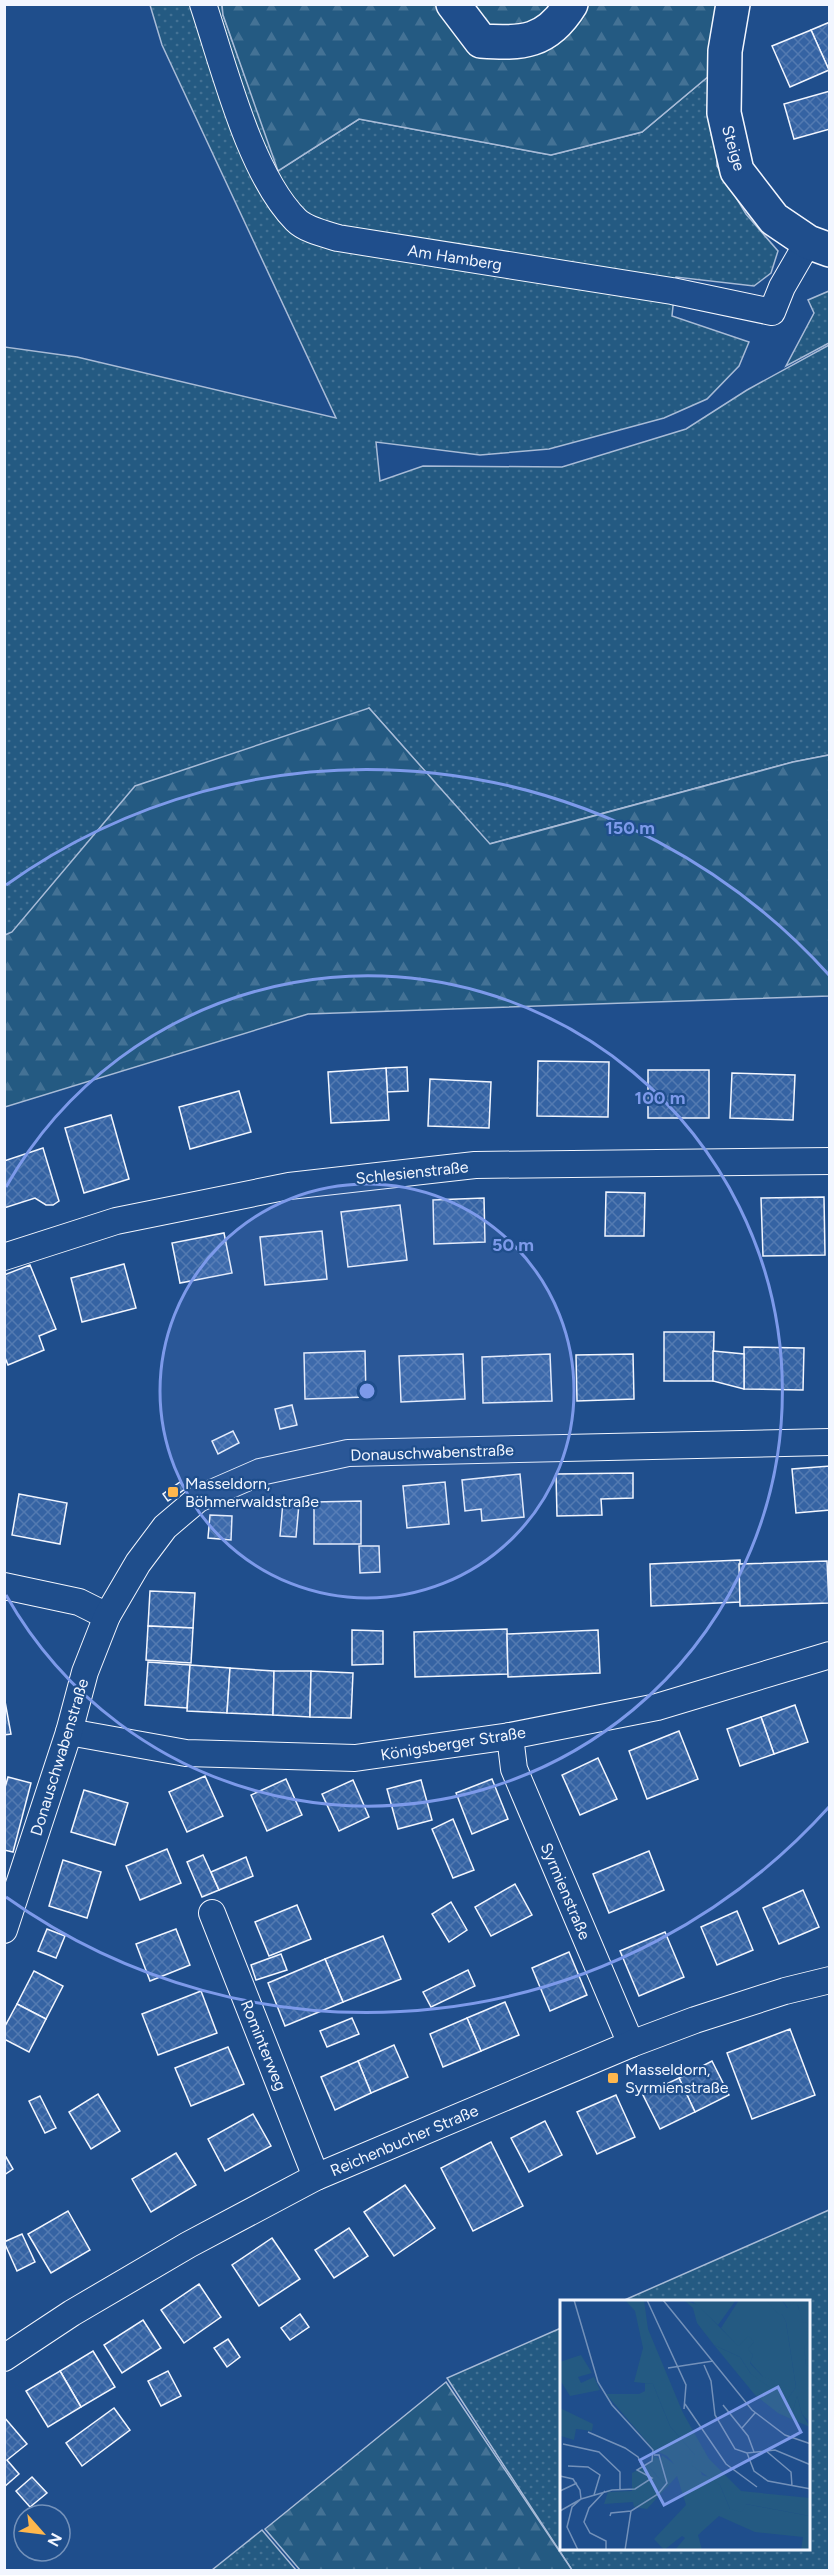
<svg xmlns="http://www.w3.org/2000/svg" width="834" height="2575" font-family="Figtree,sans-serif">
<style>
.green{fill:url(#green-dots);stroke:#a8bbd7;stroke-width:1.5}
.forest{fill:url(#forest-firs);stroke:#a8bbd7;stroke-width:1.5}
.building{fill:url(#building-cross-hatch);stroke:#f2f6ff;stroke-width:1.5}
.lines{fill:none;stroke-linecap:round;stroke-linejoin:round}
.street-casing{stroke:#f2f6ff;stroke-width:28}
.secondary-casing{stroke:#f2f6ff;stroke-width:36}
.street{stroke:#1f4e8c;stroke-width:26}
.secondary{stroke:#1f4e8c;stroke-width:33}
.ring{fill:none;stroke:#7d9aea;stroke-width:3}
.poi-dot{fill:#ffb74d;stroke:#1f4e8c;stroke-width:2}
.labels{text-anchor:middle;stroke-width:4.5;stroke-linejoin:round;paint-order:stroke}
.street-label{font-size:16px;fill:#f2f6ff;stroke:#1f4e8c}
.poi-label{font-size:16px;fill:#f2f6ff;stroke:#1f4e8c;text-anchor:start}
.inset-road{fill:none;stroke:#7391ba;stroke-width:1.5}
.view{fill:#7d9aea;fill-opacity:0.15;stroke:#7d9aea;stroke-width:3}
.inset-edge{fill:none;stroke:#f2f6ff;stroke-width:3}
.centre{fill:#7d9aea;stroke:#1f4e8c;stroke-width:3}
.ring-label{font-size:18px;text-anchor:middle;font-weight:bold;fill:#7d9aea;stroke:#1f4e8c;stroke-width:4.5;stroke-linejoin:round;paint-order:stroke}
</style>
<defs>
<pattern id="green-dots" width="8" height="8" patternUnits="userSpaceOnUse" patternTransform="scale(1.5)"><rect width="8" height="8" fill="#245a82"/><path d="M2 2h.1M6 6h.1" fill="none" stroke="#447295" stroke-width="1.8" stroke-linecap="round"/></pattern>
<pattern id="forest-firs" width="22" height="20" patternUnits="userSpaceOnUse" patternTransform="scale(1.5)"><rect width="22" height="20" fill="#245a82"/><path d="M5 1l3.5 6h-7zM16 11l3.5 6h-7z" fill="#447295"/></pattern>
<pattern id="building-cross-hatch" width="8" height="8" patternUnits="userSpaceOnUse" patternTransform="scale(1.5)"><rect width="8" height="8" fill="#3563a3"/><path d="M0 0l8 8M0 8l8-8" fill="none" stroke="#537ab1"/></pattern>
</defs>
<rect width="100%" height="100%" fill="#1f4e8c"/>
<g class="green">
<path d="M150,5H222L223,15L279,170L359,119L551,155L642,132L716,70L717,166L746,214L778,251L771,273L754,286L676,277L672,316L749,342L739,366L707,399L664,418L549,449L480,455L376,442L380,481L423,466L562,467L686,429L747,390L829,345V755L793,762L489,844L369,708L12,933L5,935V347L77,357L336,418L162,45Z"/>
<path d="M829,291V343L786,366L814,313L808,300Z"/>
<path d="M829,2210V2570H572L447,2378L561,2328V2550H808V2302H620Z"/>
<path d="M262,2530L296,2570H212Z"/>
</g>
<g class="forest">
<path d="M222,5H716V70L642,132L551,155L359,119L278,171L223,15Z"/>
<path d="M369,708L490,844L793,762L829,755V996L308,1014L5,1107V935L12,932L135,786Z"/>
<path d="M446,2382L572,2570H300L265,2529Z"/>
</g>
<g class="building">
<path d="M830,22V70H829L811,30Z"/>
<path d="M811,30L829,70L790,87L772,46Z"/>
<path d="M830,91V129L794,139L784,104Z"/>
<path d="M538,1061L609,1062L608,1117L537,1116Z"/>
<path d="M407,1067L408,1091L387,1092L386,1068Z"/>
<path d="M386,1068L389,1120L331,1123L328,1072Z"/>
<rect x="648" y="1070" width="61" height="48"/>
<path d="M732,1073L795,1075L793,1120L730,1118Z"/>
<path d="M430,1079L491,1082L489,1128L428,1126Z"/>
<path d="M239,1091L251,1132L190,1149L179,1107Z"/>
<path d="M111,1115L129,1179L84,1193L65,1128Z"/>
<path d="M43,1148L59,1201L53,1205H46L35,1198L4,1208V1161Z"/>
<path d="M606,1192L645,1193L644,1236H605Z"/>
<path d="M824,1197L825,1255L763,1256L761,1198Z"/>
<path d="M484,1198L485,1242L434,1244L433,1200Z"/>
<path d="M400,1205L407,1260L348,1267L341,1212Z"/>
<path d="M322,1231L327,1279L265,1285L260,1237Z"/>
<path d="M224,1233L232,1273L180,1283L172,1243Z"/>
<path d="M124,1264L136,1308L82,1322L71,1278Z"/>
<path d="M30,1265L56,1329L39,1336L44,1350L8,1365L4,1355V1275Z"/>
<path d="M664,1332H714L713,1381H664Z"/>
<path d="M744,1347L804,1348L803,1390L744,1389Z"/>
<path d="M365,1351L366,1397L305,1399L304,1353Z"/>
<path d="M713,1351L744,1354V1389L713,1381Z"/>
<path d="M463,1354L465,1399L401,1402L399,1356Z"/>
<path d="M550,1354L552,1401L483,1403L482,1357Z"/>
<path d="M633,1354L634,1399L577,1401L576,1355Z"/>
<path d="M292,1405L297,1425L280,1429L275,1409Z"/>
<path d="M233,1431L239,1443L218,1454L212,1441Z"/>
<path d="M830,1466V1510L796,1513L792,1469Z"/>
<path d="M633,1473V1498L601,1499L602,1515L557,1516L556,1474Z"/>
<path d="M520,1474L524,1517L482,1521L481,1509L465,1511L462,1480Z"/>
<path d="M180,1482L185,1489L168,1501L163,1494Z"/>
<path d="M445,1482L449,1524L407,1528L403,1486Z"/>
<path d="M19,1494L67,1503L60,1544L12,1535Z"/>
<path d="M361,1501V1544H314V1502Z"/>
<path d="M283,1502L299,1504L296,1537L280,1536Z"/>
<path d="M210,1515L232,1516L231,1540L208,1538Z"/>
<path d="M359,1546H379L380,1572L360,1573Z"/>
<path d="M740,1560V1602L651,1606L650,1564Z"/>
<path d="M827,1561L829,1603L740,1606L739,1564Z"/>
<path d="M150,1591L195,1593L193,1628L148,1626Z"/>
<path d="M148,1626L193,1628L191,1663L146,1660Z"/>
<path d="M507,1629L508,1674L415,1677L414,1632Z"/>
<path d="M352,1630L383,1631V1664L352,1665Z"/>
<path d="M598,1630L600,1673L508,1677L507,1634Z"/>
<path d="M148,1662L190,1665L187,1708L145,1705Z"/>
<path d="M190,1665L230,1668L227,1713L187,1711Z"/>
<path d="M230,1668L274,1671L273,1715L227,1713Z"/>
<path d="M274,1671H311L310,1717L273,1715Z"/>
<path d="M311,1671L353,1673L351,1718L310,1717Z"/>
<path d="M4,1696L11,1734L4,1735Z"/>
<path d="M795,1705L808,1742L774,1754L761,1717Z"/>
<path d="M761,1717L774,1754L740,1766L727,1729Z"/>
<path d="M679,1731L698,1779L647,1799L629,1751Z"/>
<path d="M598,1758L617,1799L580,1815L562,1775Z"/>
<path d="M205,1776L223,1816L187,1832L169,1792Z"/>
<path d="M8,1777L31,1783L13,1852L4,1850V1791Z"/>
<path d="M286,1779L302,1815L267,1831L251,1795Z"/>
<path d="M492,1779L508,1819L472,1834L456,1793Z"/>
<path d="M353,1780L369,1817L339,1831L322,1794Z"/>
<path d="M421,1780L432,1820L398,1829L387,1789Z"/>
<path d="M84,1790L128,1803L115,1845L71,1832Z"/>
<path d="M453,1819L474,1870L453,1878L432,1829Z"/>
<path d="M167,1849L181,1883L140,1900L126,1866Z"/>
<path d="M649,1851L664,1890L609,1913L593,1874Z"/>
<path d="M203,1855L219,1890L202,1897L187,1862Z"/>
<path d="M246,1857L253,1876L219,1890L211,1872Z"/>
<path d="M63,1860L101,1872L87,1918L49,1906Z"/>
<path d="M515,1884L532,1915L491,1936L475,1907Z"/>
<path d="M803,1890L819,1927L779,1944L763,1908Z"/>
<path d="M451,1902L467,1930L449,1942L432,1914Z"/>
<path d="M297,1905L311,1939L269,1956L255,1922Z"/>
<path d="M737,1911L753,1950L717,1965L701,1927Z"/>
<path d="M47,1929L65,1936L56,1958L38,1951Z"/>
<path d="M176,1929L190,1965L150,1981L136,1944Z"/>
<path d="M665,1932L684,1977L639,1996L620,1951Z"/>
<path d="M383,1936L401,1979L343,2002L325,1959Z"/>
<path d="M569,1952L587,1995L550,2011L532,1968Z"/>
<path d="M281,1954L287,1970L256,1980L251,1965Z"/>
<path d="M325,1959L343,2002L285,2026L268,1983Z"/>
<path d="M468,1970L475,1986L431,2007L423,1992Z"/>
<path d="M34,1971L63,1986L46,2019L17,2004Z"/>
<path d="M201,1991L217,2033L158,2055L142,2014Z"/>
<path d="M505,2002L519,2035L481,2051L467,2018Z"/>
<path d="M17,2004L46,2019L29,2052L4,2039V2028Z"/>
<path d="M352,2018L359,2034L327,2047L320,2031Z"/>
<path d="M467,2018L481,2051L443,2067L430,2034Z"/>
<path d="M790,2029L815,2095L752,2119L727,2053Z"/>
<path d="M394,2045L408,2077L371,2093L358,2061Z"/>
<path d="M228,2047L244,2084L191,2106L175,2068Z"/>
<path d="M358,2061L371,2093L335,2110L321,2077Z"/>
<path d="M712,2061L729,2095L695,2112L679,2078Z"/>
<path d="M679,2078L695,2112L660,2129L643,2095Z"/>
<path d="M98,2094L120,2131L91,2149L69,2112Z"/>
<path d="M616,2095L635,2137L597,2154L577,2112Z"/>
<path d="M40,2096L56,2128L45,2133L29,2101Z"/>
<path d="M253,2114L271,2146L225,2171L208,2139Z"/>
<path d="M545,2121L562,2155L529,2172L511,2138Z"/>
<path d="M491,2142L523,2206L473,2231L441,2168Z"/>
<path d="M176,2153L196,2185L151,2212L132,2179Z"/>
<path d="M6,2157L13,2169L4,2175V2158Z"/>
<path d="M405,2185L435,2228L394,2256L364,2212Z"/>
<path d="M68,2211L90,2250L51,2273L28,2234Z"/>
<path d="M349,2228L368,2256L334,2278L315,2250Z"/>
<path d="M22,2234L35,2262L17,2271L4,2242Z"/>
<path d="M272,2238L300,2279L259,2306L232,2265Z"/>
<path d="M199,2284L221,2317L184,2343L161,2310Z"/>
<path d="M300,2314L309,2327L290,2340L281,2328Z"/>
<path d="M143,2320L161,2348L122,2373L104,2345Z"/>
<path d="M228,2339L240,2357L227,2367L214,2348Z"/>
<path d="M93,2351L115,2387L81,2407L60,2371Z"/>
<path d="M60,2371L81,2407L48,2427L26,2391Z"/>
<path d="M168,2371L181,2396L161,2406L148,2381Z"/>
<path d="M114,2408L130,2430L82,2466L66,2443Z"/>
<path d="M4,2417L27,2444L7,2460L19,2474L4,2487Z"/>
<path d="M32,2477L47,2493L30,2507L16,2491Z"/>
</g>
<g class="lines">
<g class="street-casing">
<g id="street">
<path d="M203,4C224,67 250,174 296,220C306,230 325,234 338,238L672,291L772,312L782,287L808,242"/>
<path d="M4,1257L116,1221L289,1186L475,1165L830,1161"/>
<path d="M4,1586L79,1602L107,1616"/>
<path d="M69,1732L186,1753L355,1758L510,1736L657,1707L830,1655"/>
<path d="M510,1736L514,1769L631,2044"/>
<path d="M212,1913L316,2177"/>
<path d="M4,1930L69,1732L85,1672L107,1616L138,1563L165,1527L198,1499L260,1472L348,1453L830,1442"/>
<path d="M4,2358L72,2313L188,2245L316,2177L631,2044L695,2020L785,1991L830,1980"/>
</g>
</g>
<g class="secondary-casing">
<g id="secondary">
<path d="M453,4L481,41C522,44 547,43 571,4"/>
<path d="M733,4L725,51L724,113L737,171L774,219L808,242L830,250"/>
</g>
</g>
<use href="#street" class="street"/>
<use href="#secondary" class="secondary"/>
</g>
<circle cx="367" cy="1391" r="207" fill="#7d9aea" fill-opacity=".12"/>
<g class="ring">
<circle cx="367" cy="1391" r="207"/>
<path d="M6 1187A415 415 0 1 1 6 1595"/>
<path d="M829 1807A622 622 0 0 1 6 1897M6 885A622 622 0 0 1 829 975"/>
</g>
<g class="poi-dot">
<rect x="167" y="1486" width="12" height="12" rx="3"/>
<rect x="607" y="2072" width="12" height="12" rx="3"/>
</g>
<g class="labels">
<g class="street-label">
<text transform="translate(734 148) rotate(74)" y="6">Steige</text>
<text transform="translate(455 257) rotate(9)" y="6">Am Hamberg</text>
<text transform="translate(412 1172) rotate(-6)" y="6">Schlesienstraße</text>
<text transform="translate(432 1452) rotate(-2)" y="6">Donauschwabenstraße</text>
<text transform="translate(453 1743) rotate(-9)" y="6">Königsberger Straße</text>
<text transform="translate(59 1757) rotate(-73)" y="6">Donauschwabenstraße</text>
<text transform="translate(566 1891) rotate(67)" y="6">Syrmienstraße</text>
<text transform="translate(264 2045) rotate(68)" y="6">Rominterweg</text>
<text transform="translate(404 2140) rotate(-23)" y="6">Reichenbucher Straße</text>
</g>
<g class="poi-label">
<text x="185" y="1489">Masseldorn,<tspan x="185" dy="18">Böhmerwaldstraße</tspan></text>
<text x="625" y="2075">Masseldorn,<tspan x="625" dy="18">Syrmienstraße</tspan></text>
</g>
</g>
<g transform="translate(560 2300)">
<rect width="250" height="250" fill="#1f4e8c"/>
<path d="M131,0H176L158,25ZM179,0H206L222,13L226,22L236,87L218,113L195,95L154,45L180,57L191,74L203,77L190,62L193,55L187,49L194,42L178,47L161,28ZM222,0H250V66H246L238,5L228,8ZM21,55L32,73L18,77L21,83L34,77L40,90L10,96L0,80V62ZM85,83L93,84L110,126L135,155L142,175L153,178L160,185L170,209L186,204L250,216L249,250H241L243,237L195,232L159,216L138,235L142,250H115L125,238L122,236L104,250L94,239L126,205L117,176L87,209L74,207L105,185L87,165L95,156L101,160L102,155L114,164L107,156L94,150L46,94H79L85,91ZM237,95L242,114L250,127L231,119ZM0,108L33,124L32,131L16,129L14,140L1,136L0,140Z" fill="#245a82"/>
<path d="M65,0H84L88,29L123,113L149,159L181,191L250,198V216L186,204L182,212L170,209L160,185L131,165L135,155L110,126L93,84L74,82L83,48L75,11ZM124,0L138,5L178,46L189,36L194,42L188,49L193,55L190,63L203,77L215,81L212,89L191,74L180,57L154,45L137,23L133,8ZM206,0H222L227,8L236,1L243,22L247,23L248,44L244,46L246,65L250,66V123L242,114L237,96L231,119L218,113L236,87L226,22L222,14L219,15ZM87,165L105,185L98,192L74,207L73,202L44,204L48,192L72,191V173Z" fill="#245a82"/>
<path class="inset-road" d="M87,0L126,85L124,109M103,0L192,110L225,135L251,144M144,65L151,81L155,115L175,149L187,153L215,150L251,165M108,68L153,61M125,104L166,164L197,187M163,105L188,136L194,152M182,128L195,113M28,132L65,148L78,157L82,166M3,144L39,152L60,172V189M205,150L231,172L232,186M187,153L194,171L208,181L251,189M8,166L28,167L40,175L34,195M0,176L13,179L20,190L21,199L12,207L7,227L18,250M0,191L17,183M45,191L29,208L24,222L30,233L46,241V250M0,211L21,199L52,190L75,189L92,178L77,170L92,161L93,150L52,105L38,82L14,0M50,216L51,213L71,211M65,250L71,211L98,194L107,183L99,155H94"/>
<path class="view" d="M218,87L241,132L104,205L80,160Z"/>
<rect width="250" height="250" class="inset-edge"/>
</g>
<circle cx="367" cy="1391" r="9" class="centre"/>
<g class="ring-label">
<text x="630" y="834">150 m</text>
<text x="660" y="1104">100 m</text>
<text x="513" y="1251">50 m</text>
</g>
<rect width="834" height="2575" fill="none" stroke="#f2f6ff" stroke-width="12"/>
<g transform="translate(42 2533) rotate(118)"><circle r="28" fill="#1f4e8c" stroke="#7391ba" stroke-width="1.5"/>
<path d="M0-4.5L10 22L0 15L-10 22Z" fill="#ffb74d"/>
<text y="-9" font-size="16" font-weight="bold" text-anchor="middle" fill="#f2f6ff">N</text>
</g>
</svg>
